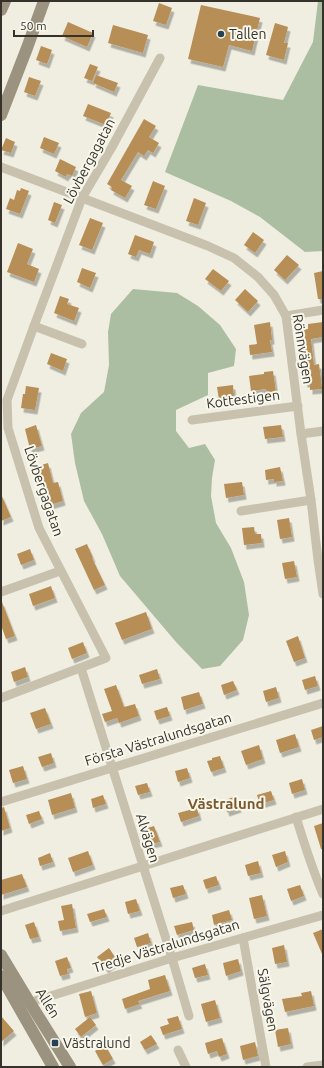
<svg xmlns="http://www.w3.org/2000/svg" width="324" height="1068" font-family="Ubuntu,sans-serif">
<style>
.green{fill:#abbea2}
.building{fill:#b78e57;filter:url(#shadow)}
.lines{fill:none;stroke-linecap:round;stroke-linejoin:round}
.street{stroke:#c7c1ad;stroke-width:9}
.secondary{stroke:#9b927f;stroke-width:12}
.poi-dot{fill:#254153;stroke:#f8f7ec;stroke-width:1.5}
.labels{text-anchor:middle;stroke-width:4;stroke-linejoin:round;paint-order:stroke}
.poi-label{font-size:14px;fill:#36322b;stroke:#f8f7ec;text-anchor:start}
.street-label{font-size:14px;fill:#36322b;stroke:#f8f7ec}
.neighbourhood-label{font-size:15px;font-weight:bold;fill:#7b5a2e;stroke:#f8f7ec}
</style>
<defs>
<filter id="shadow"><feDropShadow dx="2.5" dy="4.5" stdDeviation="0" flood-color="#0004"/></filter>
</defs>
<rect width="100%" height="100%" fill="#f0eee0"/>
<g class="green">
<path d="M318,1H323V251L305,252L260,217L231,201L165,172L198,85L283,100L313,42Z"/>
<path d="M133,289L177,293L198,306L220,325L236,349L234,366L208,373V395L176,410V431L189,448L205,444L215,460L212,478L211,496L216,523L231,548L244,582L249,615L243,640L220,666L202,669L176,642L120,576L102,534L84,501L75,463L71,434L81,413L104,392L109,365L108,332L111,314Z"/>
</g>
<g class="building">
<path d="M159,3L172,8L166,25L153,21Z"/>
<path d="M201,5L260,18L252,51L229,45L223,67L188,59Z"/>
<path d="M68,22L93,33L87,47L62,36Z"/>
<path d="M275,23L288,27L284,43H288L284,60L266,55Z"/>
<path d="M113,25L148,35L143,53L108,43Z"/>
<path d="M41,46L52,50L47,64L36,60Z"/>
<path d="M90,64L98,67L92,81L84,78Z"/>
<path d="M96,75L118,83L114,92L93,83Z"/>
<path d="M29,77L41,81L35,96L24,92Z"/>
<path d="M88,104L111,113L106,125L83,116Z"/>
<path d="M144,119L156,126L149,137L159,143L153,153L148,150L144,156L138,152L121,180L132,186L125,198L111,190L112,187L107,184Z"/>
<path d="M44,137L59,143L54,154L40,148Z"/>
<path d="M6,138L15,142L11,153L1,150Z"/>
<path d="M60,159L76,167L72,176L67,174L66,177L55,171Z"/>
<path d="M153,181L165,186L156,209L144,205Z"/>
<path d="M21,188L29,191L20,214L6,209L10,198L14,200L17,190L20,191Z"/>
<path d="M194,198L206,203L198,225L186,221Z"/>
<path d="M54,202L62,205L55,223L48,220Z"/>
<path d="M90,218L103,223L92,250L79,245Z"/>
<path d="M253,232L264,240L255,253L244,245Z"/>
<path d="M135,235L154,242L150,254L139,250L136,257L128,254Z"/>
<path d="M18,243L33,249L27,264L39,269L34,282L7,272Z"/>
<path d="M287,255L299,265L285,280L274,270Z"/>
<path d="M82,268L96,273L90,288L77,282Z"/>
<path d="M213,269L229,281L221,291L205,279Z"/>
<path d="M323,271V299H318L314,273Z"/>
<path d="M245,289L258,301L248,312L235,300Z"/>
<path d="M60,296L69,299L67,304L79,308L74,321L54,313Z"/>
<path d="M270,322L272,340H270L272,352L250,355L249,345L257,344L254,325Z"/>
<path d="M323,322V337L311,339L314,365L319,364L322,389L310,390V383H305L303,366H305L300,330L308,329V324Z"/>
<path d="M51,353L67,359L63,371L47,364Z"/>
<path d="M273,371L276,392L267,393L266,389L251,391L249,376L264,374V372Z"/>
<path d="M233,385L234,398L219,400L217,387Z"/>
<path d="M26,386L39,388L35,410L21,408L23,394H25Z"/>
<path d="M36,425L42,446L30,449L25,429Z"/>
<path d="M281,425L283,437L265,439L263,427Z"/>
<path d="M48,463L53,483L58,482L63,501L50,505L45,486L41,487L35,467Z"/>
<path d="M280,467L283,481L274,482V479L266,480L265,470Z"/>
<path d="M242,482L244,495L226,498L224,484Z"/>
<path d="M1,494L11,517L1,521Z"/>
<path d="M289,518L292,537L280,539L277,520Z"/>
<path d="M254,527L255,534H261L262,543L244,545L242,528Z"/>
<path d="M87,544L93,558H92L105,585L94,590L75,549Z"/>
<path d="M30,549L34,560L21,565L17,554Z"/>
<path d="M294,561L297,577L285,579L282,563Z"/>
<path d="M51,586L55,598L33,606L29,594Z"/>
<path d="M1,602H2L15,636L6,639L1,625Z"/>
<path d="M146,612L152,629L122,640L115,623Z"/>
<path d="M298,636L305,658L294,662L286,641Z"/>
<path d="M83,642L87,653L72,659L68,648Z"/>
<path d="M25,667L28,677L14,682L11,672Z"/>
<path d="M157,669L160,679L142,684L139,675Z"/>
<path d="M315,676L318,686L305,690L302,680Z"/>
<path d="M233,681L237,690L224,695L221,685Z"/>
<path d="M116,685L124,707L135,704L139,716L119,723L117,718L105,722L102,714L112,711L104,689Z"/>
<path d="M276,687L279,698L266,702L263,691Z"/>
<path d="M199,692L203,704L184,710L181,697Z"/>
<path d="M167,707L170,716L157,720L154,711Z"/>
<path d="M45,708L51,724L36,729L30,713Z"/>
<path d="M323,726V737L314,740L311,730Z"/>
<path d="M295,734L299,747L280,753L276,740Z"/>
<path d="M259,745L263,759L246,765L241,751Z"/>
<path d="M51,753L54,763L42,767L38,757Z"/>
<path d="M220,756L224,768L211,772L207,761L212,760V758Z"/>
<path d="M23,766L27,779L13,783L9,770Z"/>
<path d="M187,768L190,778L178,782L175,771Z"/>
<path d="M302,779L305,790L292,794L289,783Z"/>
<path d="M147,783L150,792L138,795L135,786Z"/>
<path d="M271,791L274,800L260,804L257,795Z"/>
<path d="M71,793L75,808L52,815L48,800Z"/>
<path d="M103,795L106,804L93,808L91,799Z"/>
<path d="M236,796L239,808L227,812L223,801Z"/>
<path d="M4,807L10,828L1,831V808Z"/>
<path d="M197,808L199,816L181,822L178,813Z"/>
<path d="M39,811L42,819L29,824L26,815Z"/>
<path d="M323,823V849H321L314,826Z"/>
<path d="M154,826L160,842L151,844L148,836L146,837L144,829Z"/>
<path d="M88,851L93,865L73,872L68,858Z"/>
<path d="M285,851L288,862L276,867L272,855Z"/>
<path d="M50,853L53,862L40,866L38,858Z"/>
<path d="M258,861L261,873L248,876L245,865Z"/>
<path d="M22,874L27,887L1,895V880Z"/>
<path d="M216,876L219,885L206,889L203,880Z"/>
<path d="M183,885L186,894L173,898L170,888Z"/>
<path d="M300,885L304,896L291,901L287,889Z"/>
<path d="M262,895L267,916L254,919L249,898Z"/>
<path d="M136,899L140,911L128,914L125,902Z"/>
<path d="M72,904L76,928L60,931L58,921L64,920L61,906Z"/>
<path d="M104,909L107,917L90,922L87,914Z"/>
<path d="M229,910L232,920L214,925L212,915Z"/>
<path d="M34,922L39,937L30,939L25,925Z"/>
<path d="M192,922L194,930L177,935L174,926Z"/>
<path d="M323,929V956L313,933Z"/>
<path d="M148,933L151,943L137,947L134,938Z"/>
<path d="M284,945L287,962L275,964L272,948Z"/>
<path d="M109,948L115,957L112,959L114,963L106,969L97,957Z"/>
<path d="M67,957L71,968L67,969L68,974L60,976L55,961Z"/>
<path d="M238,959L241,971L226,976L223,963Z"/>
<path d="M205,964L208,975L195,978L192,968Z"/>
<path d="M165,975L170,991L138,1001L140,1004L125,1009L122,999L150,989L148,980Z"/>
<path d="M91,991L97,1013L85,1017L79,994Z"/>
<path d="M311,991L314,1006L285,1012L282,999L302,996L301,993Z"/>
<path d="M215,1000L220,1018L206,1022L201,1004Z"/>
<path d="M1,1016L14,1031L1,1042Z"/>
<path d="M178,1016L182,1029L163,1035L160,1027L169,1024L167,1019Z"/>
<path d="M90,1017L96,1025L81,1037L75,1029Z"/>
<path d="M288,1028L291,1044L278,1047L275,1030Z"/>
<path d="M151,1035L157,1044L145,1050L140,1042Z"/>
<path d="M222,1038L227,1054L219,1057L217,1051L208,1054L205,1043Z"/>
<path d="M255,1042L258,1056L243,1060L240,1046Z"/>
<path d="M105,1045L113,1059L103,1065L95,1051Z"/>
</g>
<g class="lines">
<g class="street">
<path d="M1,167L208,246L234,258L258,277L274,295L286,316L301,434L311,500L318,560L323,594"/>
<path d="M286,316L323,310"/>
<path d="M34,326L82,344"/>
<path d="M192,420L298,406"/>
<path d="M301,434L323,431"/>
<path d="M241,511L311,500"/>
<path d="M1,592L60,571"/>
<path d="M81,668L172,958L189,1016"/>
<path d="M1,698L106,658L39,528L8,428L7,400L34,326L82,198L112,147L160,58"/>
<path d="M1,802L323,703"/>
<path d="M296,817C304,843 312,869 323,894"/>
<path d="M1,911L323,809"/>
<path d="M243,938L266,1067"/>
<path d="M25,1004L172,958L323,915"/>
<path d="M178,1050L186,1067"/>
<path d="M307,1067L323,1065"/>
</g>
<g class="secondary">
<path d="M1,10L5,1"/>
<path d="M1,115L27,48L44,1"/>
<path d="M1,955L30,1003L70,1067"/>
<path d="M1,976L53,1067"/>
</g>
</g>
<g class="poi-dot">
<circle cx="221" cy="34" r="4"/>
<rect x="51" y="1039" width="8" height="8" rx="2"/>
</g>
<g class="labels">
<g class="poi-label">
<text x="229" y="39">Tallen</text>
<text x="63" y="1048">Västralund</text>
</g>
<g class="street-label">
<text transform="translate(89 161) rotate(-62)" y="5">Lövbergagatan</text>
<text transform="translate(303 349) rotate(81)" y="5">Rönnvägen</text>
<text transform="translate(243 399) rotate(-7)" y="5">Kottestigen</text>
<text transform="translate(44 491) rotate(71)" y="5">Lövbergagatan</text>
<text transform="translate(158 739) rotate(-17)" y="5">Första Västralundsgatan</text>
<text transform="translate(148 838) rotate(73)" y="5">Alvägen</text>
<text transform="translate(166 946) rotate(-17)" y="5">Tredje Västralundsgatan</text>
<text transform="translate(268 1000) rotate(80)" y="5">Sälgvägen</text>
<text transform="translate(48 1003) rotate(58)" y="5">Allén</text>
</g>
<g class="neighbourhood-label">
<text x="226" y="809">Västralund</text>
</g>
</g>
<rect width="324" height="1068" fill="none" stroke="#36322b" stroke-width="4"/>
<path d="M14 30v6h79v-6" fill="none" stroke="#36322b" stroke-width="2"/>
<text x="20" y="30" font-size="12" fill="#36322b" stroke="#f8f7ec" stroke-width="3" paint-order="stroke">50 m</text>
</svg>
